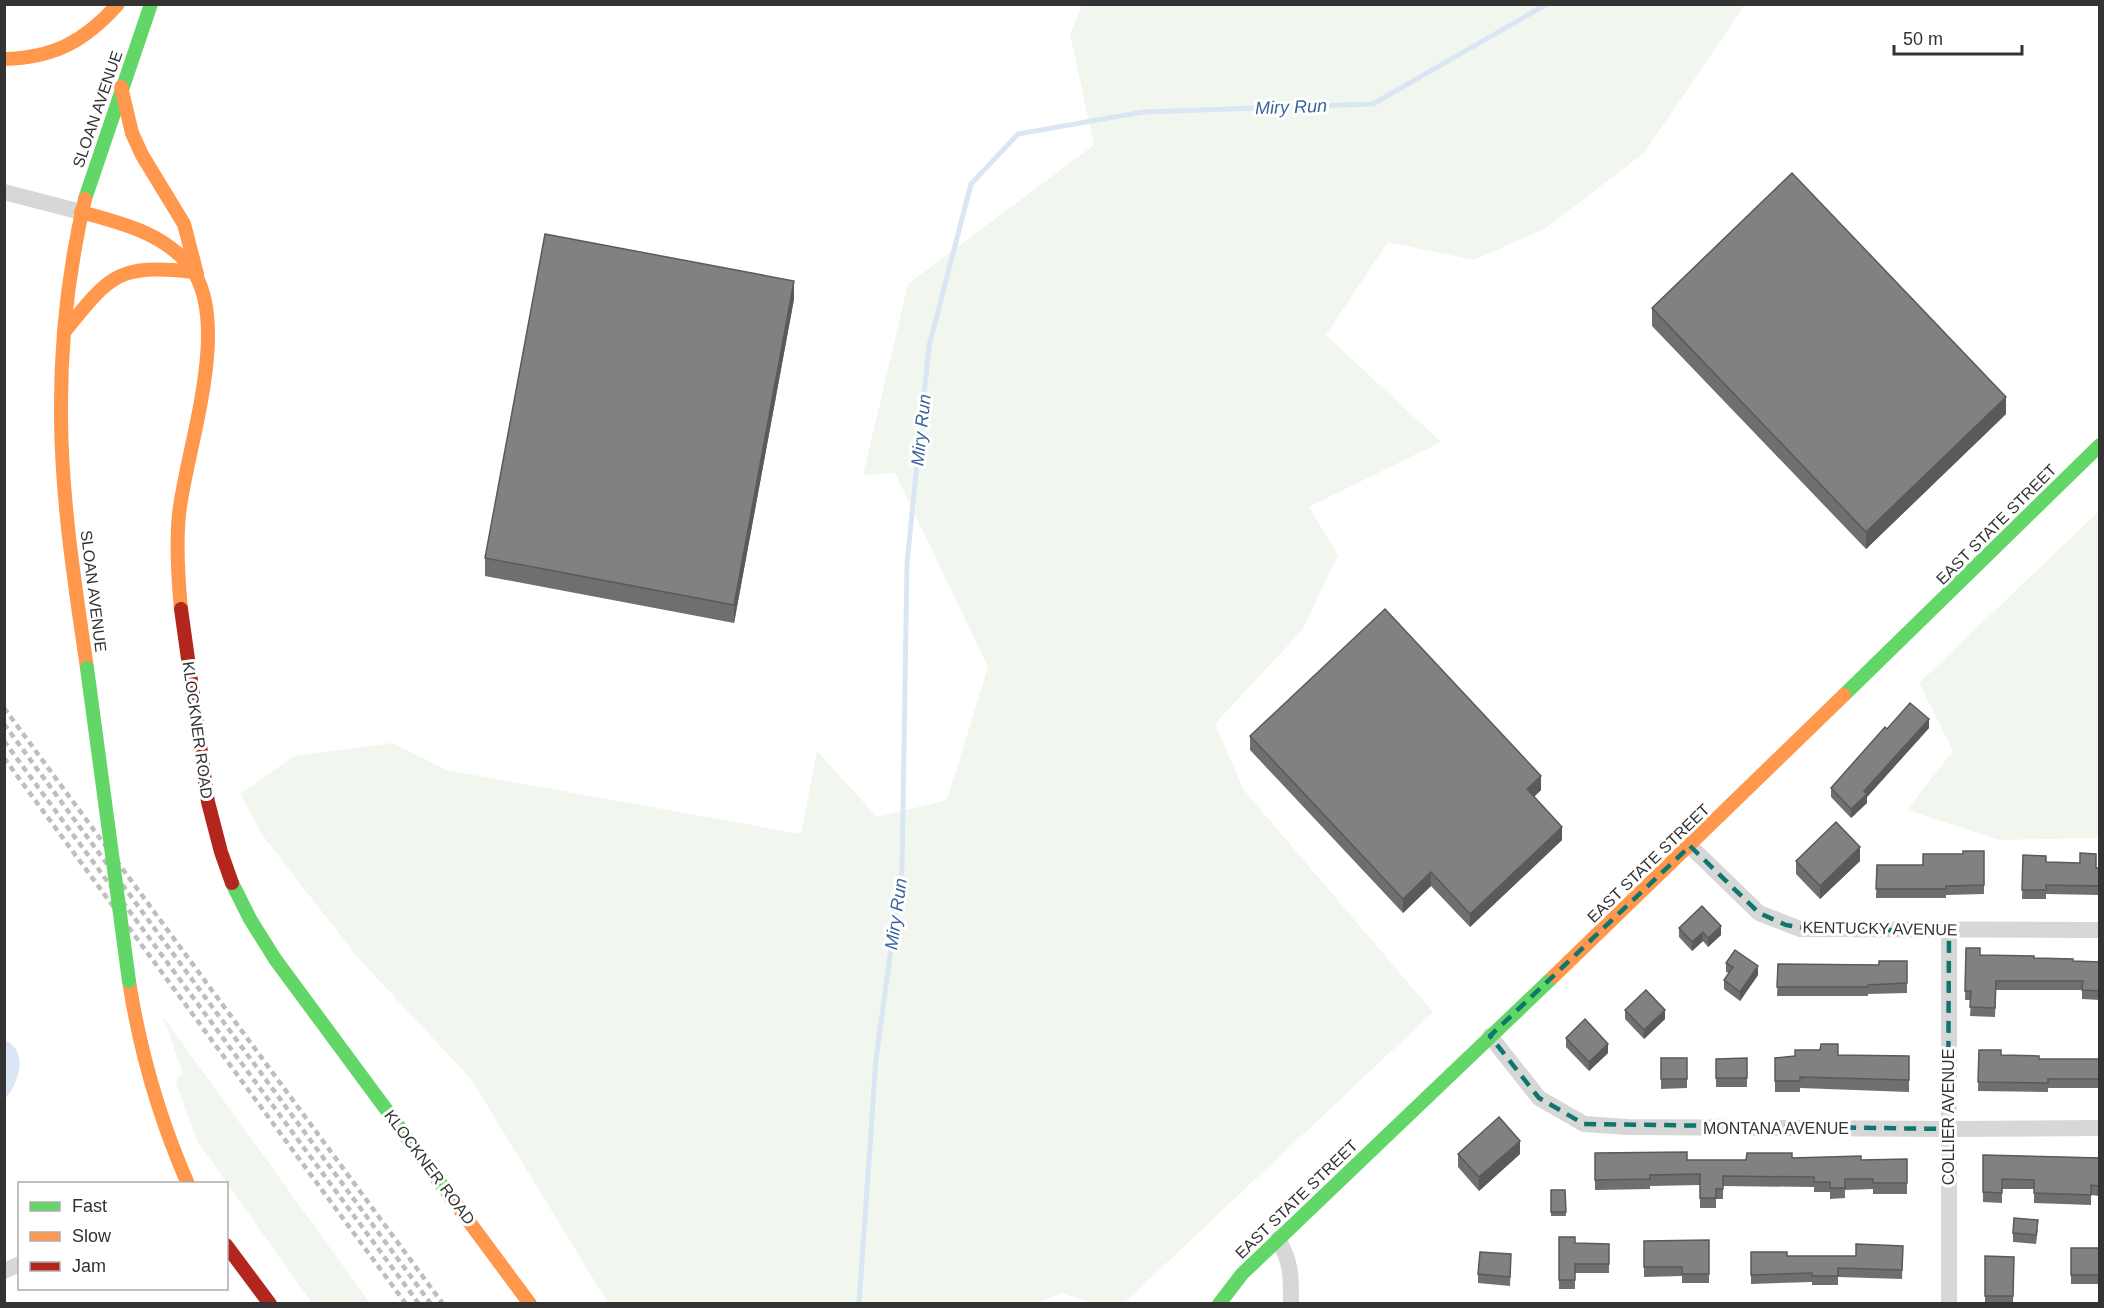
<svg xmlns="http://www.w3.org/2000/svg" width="2104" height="1308" font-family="Helvetica,sans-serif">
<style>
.green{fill:#f1f7ee}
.water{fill:#dbe6f4}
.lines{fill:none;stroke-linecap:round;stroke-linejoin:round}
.stream{stroke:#dbe6f4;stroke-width:5}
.street{stroke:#d7d7d7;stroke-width:16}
.fast{stroke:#63d668;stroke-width:14}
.slow{stroke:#ff974d;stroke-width:14}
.jam{stroke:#b3261e;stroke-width:14}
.rail{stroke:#bebebe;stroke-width:4.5;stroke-dasharray:6 4.5;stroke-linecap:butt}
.fast-bridge{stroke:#63d668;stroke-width:14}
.wall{fill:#6f6f6f}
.shaded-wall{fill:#5a5a5a}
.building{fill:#818181;stroke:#5a5a5a;stroke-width:1.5}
.marked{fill:none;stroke:#0f766e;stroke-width:4.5;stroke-dasharray:12 8;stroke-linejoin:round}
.labels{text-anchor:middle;stroke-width:6;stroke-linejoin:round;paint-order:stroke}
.street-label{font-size:16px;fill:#333;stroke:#fff}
.water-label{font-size:18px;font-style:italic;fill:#39649c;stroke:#fff}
</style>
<rect width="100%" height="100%" fill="#fff"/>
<g class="green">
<path d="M1082,5H1745L1644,153L1546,228L1474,260L1388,242L1326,335L1441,442L1309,507L1338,555L1303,629L1215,724L1243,789L1433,1012L1124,1303H1091L1062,1293L1035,1304L608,1303L471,1079L358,958L263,836L240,794L294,756L392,743L446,770L801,834L817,751L877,817L947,800L988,667L895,473L863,475L908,284L1094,145L1070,34Z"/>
<path d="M2099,511V838L1999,840L1907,810L1953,751L1919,683Z"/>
<path d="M162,1015L370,1303H312L197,1141L176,1083L178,1076L183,1073Z"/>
</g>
<path class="water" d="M5,1040C30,1052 18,1084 5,1099Z"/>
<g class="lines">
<path class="stream" d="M859,1304L876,1059L902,868L907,563L929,346L971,184L1018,134L1143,112L1373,104L1547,4"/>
<g class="street">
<path d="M4,192L81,212"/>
<path d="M1690,846L1759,913L1800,929L2100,930"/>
<path d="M1949,930V1304"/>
<path d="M1490,1036L1539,1098L1584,1124L1628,1127L1948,1129L2100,1128"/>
<path d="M1278,1239C1292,1264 1291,1276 1291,1304"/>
<path d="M4,1271L20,1264"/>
</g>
<g class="fast">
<path d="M85,199L151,4"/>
<path d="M1844,695L2100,445"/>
<path d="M232,883L250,919L275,959L453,1200"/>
<path d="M1219,1304L1242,1274L1554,976"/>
</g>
<g class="slow">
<path d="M4,59C54,58 85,41 118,4"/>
<path d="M121,87L132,133L142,155L184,224L197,274"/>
<path d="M85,199C68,271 60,345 61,420C62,503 75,586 87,668"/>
<path d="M81,212C119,222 163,233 189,265C234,321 186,449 179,514C176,545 178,578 181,609"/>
<path d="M65,331C111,274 118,264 193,272"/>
<path d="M1554,976L1844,695"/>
<path d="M129,981C140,1052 159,1118 188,1184"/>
<path d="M453,1200L530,1304"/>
</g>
<g class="jam">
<path d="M181,609L208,802L221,852L232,883"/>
<path d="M226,1245L270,1304"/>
</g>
<g class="rail">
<path d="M4,708L443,1304"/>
<path d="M4,724L431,1304"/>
<path d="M4,741L419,1304"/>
<path d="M4,758L406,1304"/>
</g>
<path class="fast-bridge" d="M87,668L129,981"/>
</g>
<g class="wall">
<path d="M794,299L734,623L485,576V558Z"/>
<path d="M1652,308L2006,414L1866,549L1652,326Z"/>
<path d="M1929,728L1867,797V803L1851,818L1831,797V788L1887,729Z"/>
<path d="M1250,736L1541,790L1534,797L1562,840L1470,927L1431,886L1403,913L1250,750Z"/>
<path d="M1984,851V894L1946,895V898H1876L1877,865H1923L1963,854Z"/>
<path d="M2023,855L2046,862L2100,868V895L2046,894V899H2022Z"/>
<path d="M1796,861H1860L1820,899L1796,874Z"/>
<path d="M1679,928L1721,935L1708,947L1703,941L1692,951L1679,937Z"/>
<path d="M1966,948L1980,955L2073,961L2100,962V1000L2082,999V990H1996L1995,1017L1970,1016L1971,1000H1965Z"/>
<path d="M1907,961V993L1868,994V996H1777L1778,964L1879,965Z"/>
<path d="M1726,963L1758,975L1740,1001L1724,989V980L1729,973L1726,972Z"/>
<path d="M1625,1010L1665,1019L1644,1039L1625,1019Z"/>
<path d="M1566,1038L1608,1053L1589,1071L1566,1047Z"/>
<path d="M1979,1050L2001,1055L2039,1059H2100V1088H2048V1092L1978,1091Z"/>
<path d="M1838,1055L1909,1056V1092L1800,1088V1092H1775V1058Z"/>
<path d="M1661,1058H1687V1088L1661,1089Z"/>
<path d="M1747,1058V1087H1716V1059Z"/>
<path d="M1595,1153L1687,1160H1746L1792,1158L1861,1160L1907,1159V1194H1873V1189L1845,1190V1198L1830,1199V1192H1814V1187L1723,1186V1199H1716V1208H1700V1185L1650,1186V1189L1595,1190Z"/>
<path d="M1458,1154H1520L1479,1191L1458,1167Z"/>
<path d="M1983,1155L2100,1158V1196L2091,1195V1205L2034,1203V1189H2002V1203L1983,1202Z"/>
<path d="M1551,1190H1565L1566,1216H1551Z"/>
<path d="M2038,1229L2036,1244L2013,1242V1233Z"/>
<path d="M1559,1237L1575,1243L1609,1244V1273H1575V1289H1559Z"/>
<path d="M1709,1240V1283H1682V1276L1644,1277V1241Z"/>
<path d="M1903,1246L1902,1279L1838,1277V1285H1812V1282L1751,1284V1252L1787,1256H1856Z"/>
<rect x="2071" y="1248" width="29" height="36"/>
<path d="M1985,1256L2014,1257L2013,1304H1985Z"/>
<path d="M1511,1263L1510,1286L1478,1283V1274Z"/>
</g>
<g class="shaded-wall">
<path d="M794,281V299L734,623V605Z"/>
<path d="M2006,397V414L1866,549V532Z"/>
<path d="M1929,719V728L1867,797V803L1851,818V809L1864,791Z"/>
<path d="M1541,776V790L1527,803V789Z"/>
<path d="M1562,827V840L1470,927V914Z"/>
<path d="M1860,847V861L1820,899V886Z"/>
<path d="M1431,872V886L1403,913V899Z"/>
<path d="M1721,926V935L1708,947V938Z"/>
<path d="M1703,932V941L1692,951V942Z"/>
<path d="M1758,966V975L1740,1001V992Z"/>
<path d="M1665,1010V1019L1644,1039V1030Z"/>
<path d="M1608,1044V1053L1589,1071V1062Z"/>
<path d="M1520,1141V1154L1479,1191V1177Z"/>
</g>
<g class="building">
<path d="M1792,173L2006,397L1866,532L1652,308Z"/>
<path d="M545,234L794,281L734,605L485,558Z"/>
<path d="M1385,609L1541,776L1527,789L1562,827L1470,914L1431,872L1403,899L1250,736Z"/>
<path d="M1910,703L1929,719L1864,791L1867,794L1851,809L1831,788L1885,727L1887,729Z"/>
<path d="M1836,822L1860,847L1820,886L1796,861Z"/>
<path d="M1963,851H1984V885L1946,886V889H1876L1877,865H1923V854H1963Z"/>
<path d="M2080,853L2096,854V868H2100V886L2046,885V890H2022L2023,855L2046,856V862L2080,863Z"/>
<path d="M1702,906L1721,926L1708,938L1703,932L1692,942L1679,928Z"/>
<path d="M1966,948H1980V955L2034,956V958L2073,959V961L2100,962V991L2082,990L2083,981H1996L1995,1008L1970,1007L1971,991H1965Z"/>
<path d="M1735,950L1758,966L1740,992L1724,980L1733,967L1726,963Z"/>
<path d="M1879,961H1907V983L1868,985V987H1777L1778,964L1879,965Z"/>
<path d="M1646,990L1665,1010L1644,1030L1625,1010Z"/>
<path d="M1585,1019L1608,1044L1589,1062L1566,1038Z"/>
<path d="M1821,1044H1838V1055L1909,1056V1080L1800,1077V1081H1775V1058L1795,1056V1050H1820Z"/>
<path d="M1979,1050H2001V1055L2039,1056V1059H2100V1079H2048V1083L1978,1082Z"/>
<rect x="1661" y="1058" width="26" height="21"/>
<path d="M1747,1058V1078H1716V1059Z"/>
<path d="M1499,1117L1520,1141L1479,1177L1458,1154Z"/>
<path d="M1687,1152V1160H1746L1747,1153H1792V1158L1861,1156V1160L1907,1159V1183H1873V1179H1845V1188H1830V1182H1814V1177L1723,1176V1189H1716V1198H1700V1174L1650,1175V1179L1595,1180V1153Z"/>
<path d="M1983,1155L2100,1158V1186L2091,1185V1195L2034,1193V1180L2002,1179V1193L1983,1192Z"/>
<path d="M1551,1190H1565L1566,1212H1551Z"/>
<path d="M2014,1218L2038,1220L2036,1235L2013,1233Z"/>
<path d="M1559,1237H1575V1243L1609,1244V1264H1575V1280H1559Z"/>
<path d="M1709,1240V1274H1682V1267H1644V1241Z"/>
<path d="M1856,1244L1903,1246L1902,1270L1838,1268V1276H1812V1273L1751,1275V1252H1787V1256H1856Z"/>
<rect x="2071" y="1248" width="29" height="27"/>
<path d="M1480,1252L1511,1254L1510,1277L1478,1274Z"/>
<path d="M1985,1256L2014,1257L2013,1296H1985Z"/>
</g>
<path class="marked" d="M1690,846L1759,913L1786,925L1817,930H1949L1948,1129L1584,1124L1539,1098L1490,1036Z"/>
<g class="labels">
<g class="street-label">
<text transform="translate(97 109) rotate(-71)" y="6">SLOAN AVENUE</text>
<text transform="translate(1996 524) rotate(-45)" y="6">EAST STATE STREET</text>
<text transform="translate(94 591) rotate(83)" y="6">SLOAN AVENUE</text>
<text transform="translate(198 730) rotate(82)" y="6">KLOCKNER ROAD</text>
<text transform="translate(1648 863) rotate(-44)" y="6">EAST STATE STREET</text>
<text transform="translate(1880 928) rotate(1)" y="6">KENTUCKY AVENUE</text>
<text transform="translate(1948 1117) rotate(-90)" y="6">COLLIER AVENUE</text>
<text x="1776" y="1134">MONTANA AVENUE</text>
<text transform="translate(430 1167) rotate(53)" y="6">KLOCKNER ROAD</text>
<text transform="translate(1296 1199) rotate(-44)" y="6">EAST STATE STREET</text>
</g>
<g class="water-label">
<text transform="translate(1291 107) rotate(-2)" y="6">Miry Run</text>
<text transform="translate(921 430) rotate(-84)" y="6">Miry Run</text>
<text transform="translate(896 914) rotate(-82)" y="6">Miry Run</text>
</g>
</g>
<rect width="2104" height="1308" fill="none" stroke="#333333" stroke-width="12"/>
<rect x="18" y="1182" width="210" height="108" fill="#ffffff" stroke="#adadad" stroke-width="1.5"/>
<rect x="30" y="1202" width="30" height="9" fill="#63d668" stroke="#adadad" stroke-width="1.5"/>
<text x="72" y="1212" font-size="18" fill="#333333">Fast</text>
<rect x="30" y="1232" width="30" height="9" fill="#ff974d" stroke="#adadad" stroke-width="1.5"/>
<text x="72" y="1242" font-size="18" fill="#333333">Slow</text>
<rect x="30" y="1262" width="30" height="9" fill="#b3261e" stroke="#adadad" stroke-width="1.5"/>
<text x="72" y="1272" font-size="18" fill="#333333">Jam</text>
<path d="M1894 45v9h128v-9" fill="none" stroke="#333333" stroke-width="3"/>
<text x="1903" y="45" font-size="18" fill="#333333" stroke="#ffffff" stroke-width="4.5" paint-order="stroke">50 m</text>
</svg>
